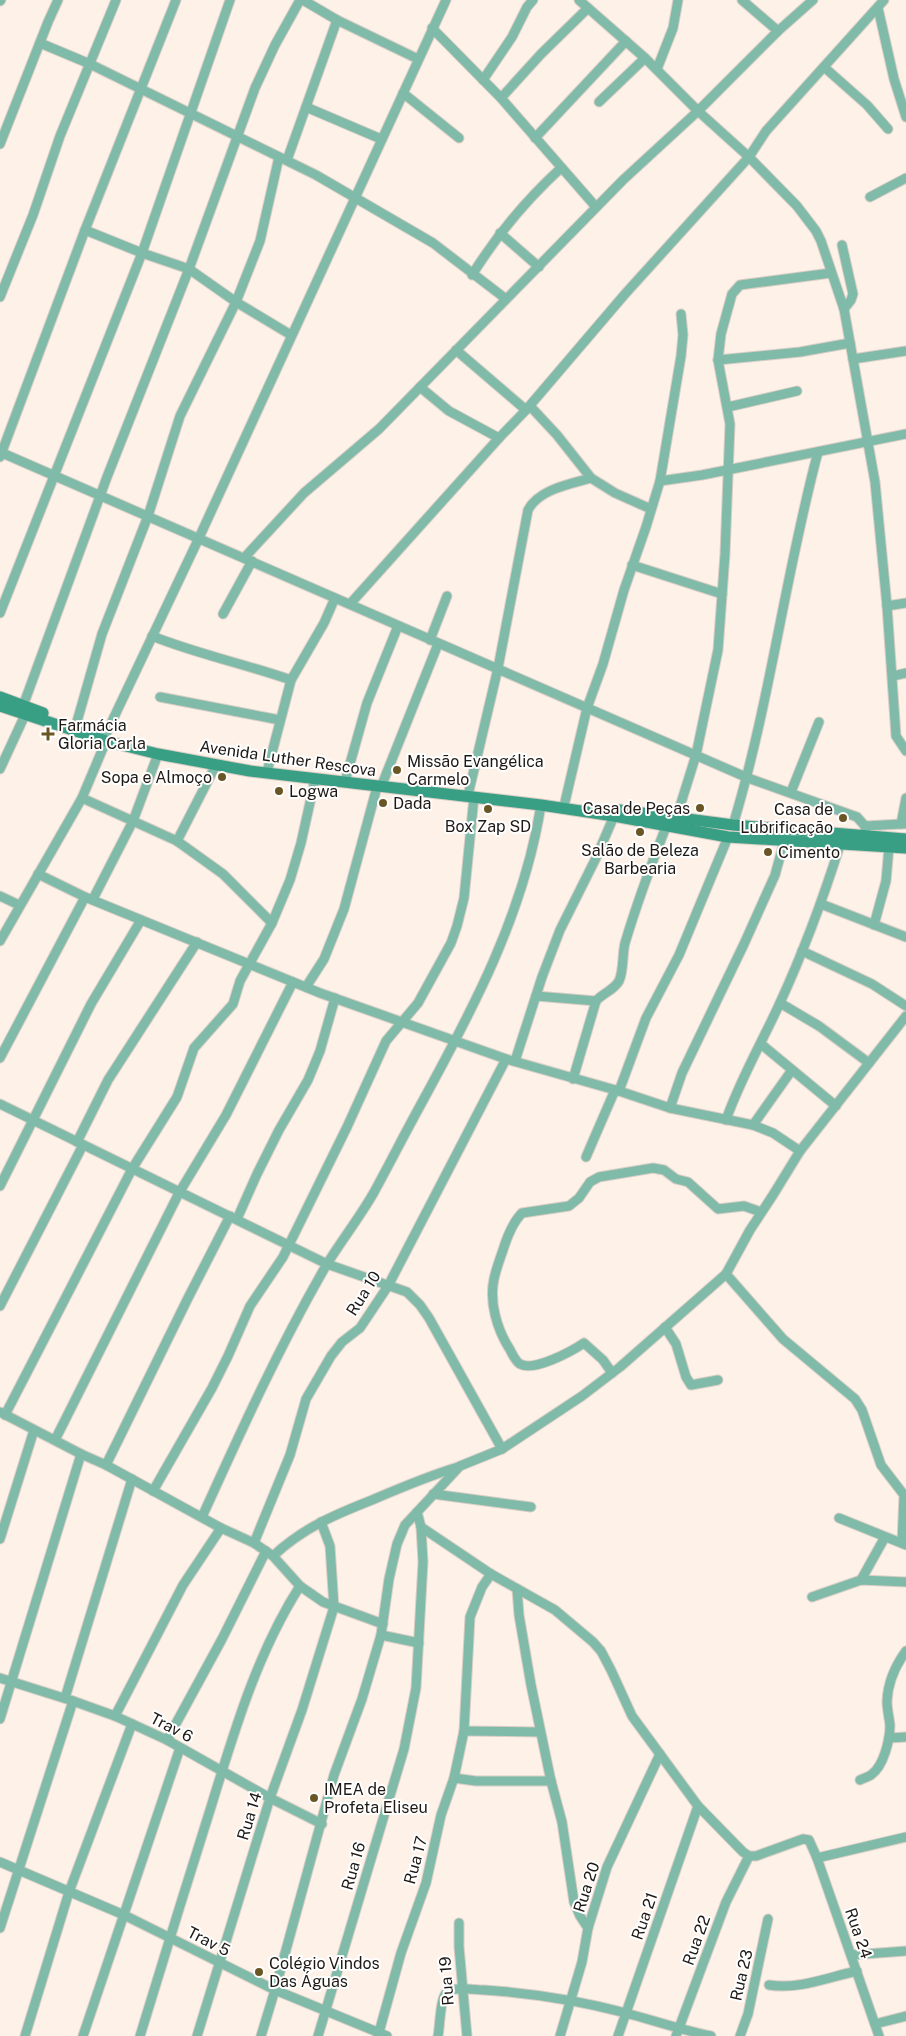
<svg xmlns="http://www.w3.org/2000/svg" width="906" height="2036" font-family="'Public Sans',sans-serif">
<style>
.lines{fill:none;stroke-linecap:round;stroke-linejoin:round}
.street-casing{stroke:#d9cec6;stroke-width:11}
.secondary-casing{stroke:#d9cec6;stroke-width:13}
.street{stroke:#7fbba8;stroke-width:9}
.secondary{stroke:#389f84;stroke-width:11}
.poi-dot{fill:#6a5625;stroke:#fff;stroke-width:2}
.labels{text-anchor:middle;stroke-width:4;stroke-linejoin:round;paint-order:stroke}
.poi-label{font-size:16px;fill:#1d1814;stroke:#fff;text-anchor:start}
.street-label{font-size:16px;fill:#1d1814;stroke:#fff}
</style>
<rect width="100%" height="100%" fill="#fdf1e8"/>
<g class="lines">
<g class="street-casing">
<g id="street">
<path d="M303,0L337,20L418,59"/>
<path d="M579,0L645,58L698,111L749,157L797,206L816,231L821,241L844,309L875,482L887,606L896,736L906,751"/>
<path d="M742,0L778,31"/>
<path d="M0,1L1,0"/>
<path d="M878,8L894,79L906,117"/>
<path d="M432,28L501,98L596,207"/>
<path d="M40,43L90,64L316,175L433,243L506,299"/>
<path d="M824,67L867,105L888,129"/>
<path d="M657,69L673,28L678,0"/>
<path d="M483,80L512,37L527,7L533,0"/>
<path d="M403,93L459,138"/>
<path d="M501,98L541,54L588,8"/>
<path d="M599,102L645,58"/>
<path d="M306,107L381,139"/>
<path d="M535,138L626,41"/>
<path d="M0,144L48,22L58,0"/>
<path d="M287,160L337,20"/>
<path d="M870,197L906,178"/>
<path d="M85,230L142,253L189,269L236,302L291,335"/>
<path d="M500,233L539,267"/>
<path d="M842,245L853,294L851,300L844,309"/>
<path d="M472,275C497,235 526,200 561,168"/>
<path d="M0,297L33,215L60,136L116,0"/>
<path d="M456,350L526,410"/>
<path d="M853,359L906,351"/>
<path d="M718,360L800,352L850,343"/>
<path d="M420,387L449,411L499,438"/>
<path d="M530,406L557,435L591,478L615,493L651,509"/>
<path d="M728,407L797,391"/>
<path d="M0,452L748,778L857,817L865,826L866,836"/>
<path d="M0,457L85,230L176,0"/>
<path d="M660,481L702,475L906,434"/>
<path d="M244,558L304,493L379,429L623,180L698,111L778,31L813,0"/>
<path d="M632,565L722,594"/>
<path d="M350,604L499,438L526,410L625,294L749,157L766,131L884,0"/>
<path d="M887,606L906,603"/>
<path d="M0,613L142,253L230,0"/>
<path d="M223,614L252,561"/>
<path d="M152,636C197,654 245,664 291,680"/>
<path d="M430,640L447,596"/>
<path d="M893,676L906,673"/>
<path d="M160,697L280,720"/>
<path d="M23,706L107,477L189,269L255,88L275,45L300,0"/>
<path d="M76,725L102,634L148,516L180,416L236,302L260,241L279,157"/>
<path d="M106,734L198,540L446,0"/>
<path d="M268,768L291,680L324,623L335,598"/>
<path d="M0,769L25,715"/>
<path d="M346,778L367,703L398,626"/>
<path d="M383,782L438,644"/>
<path d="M469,791L498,668L528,510C539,489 571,484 591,478"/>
<path d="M791,792L819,722"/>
<path d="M82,798L177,841L223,874L272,923"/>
<path d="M565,802L587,708L603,664L624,590L646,527L660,481L681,356L683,335L681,314"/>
<path d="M676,819L696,755L718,650L725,554L730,424L718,360L721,334L732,294L740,285L831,273"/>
<path d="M906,824H901L906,798"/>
<path d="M733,825C770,703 785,575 818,452"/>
<path d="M865,826L901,824"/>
<path d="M177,841L216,765"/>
<path d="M38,874L85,897L320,993L506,1059L619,1091L670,1108L753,1125L773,1133L800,1151"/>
<path d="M0,896L19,905"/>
<path d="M93,899L133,821L158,754"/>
<path d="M821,904L906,937"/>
<path d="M874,925L886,881L889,847"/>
<path d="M0,941L82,798L106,741"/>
<path d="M802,951L872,984L906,1006"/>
<path d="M306,987L324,959L344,909L377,787"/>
<path d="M536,996L596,1001"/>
<path d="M780,1003L819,1026L869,1063"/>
<path d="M761,1044L836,1106"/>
<path d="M0,1058L85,897"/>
<path d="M515,1061L542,977L560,930L596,858L614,816"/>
<path d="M573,1079L596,1001C603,993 614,990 619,981C624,970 622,955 625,943C637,903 651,865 666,827"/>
<path d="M619,1091L646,1018L679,955L728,837"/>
<path d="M0,1104L327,1264L407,1292L420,1305L429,1318L502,1449"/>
<path d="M670,1108L682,1073L744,944L775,875L786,835"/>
<path d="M726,1120C740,1080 761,1044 779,1005C803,953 823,899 840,845"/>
<path d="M753,1125L792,1070"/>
<path d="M77,1142L108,1080L197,942"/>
<path d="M586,1157L615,1090"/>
<path d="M0,1186L91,1004L141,920"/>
<path d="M237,1219L257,1174L279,1130L308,1080L320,1051L335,998"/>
<path d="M726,1274L783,1339L855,1399L862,1410L881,1465L904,1495L902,1543"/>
<path d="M0,1306L83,1145"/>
<path d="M665,1327L676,1344L686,1377L691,1385L718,1380"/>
<path d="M612,1373L603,1360L584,1343C572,1351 534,1372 520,1364C515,1361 512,1353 509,1348C497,1329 489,1302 494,1279C496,1269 500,1259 503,1250C507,1237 512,1223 522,1213L569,1206L579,1198L590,1182L599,1177L653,1168L664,1170L676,1179L688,1182L718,1209L744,1206L761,1212"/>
<path d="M0,1412L81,1454L106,1465L221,1528L254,1543L273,1556L300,1586L323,1602L383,1624"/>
<path d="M5,1415L132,1169L177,1097L194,1048L233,1004L240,981L272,923L290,880L301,843L315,780"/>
<path d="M55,1440L179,1193L226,1115L293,982"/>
<path d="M106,1465L187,1300L230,1216"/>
<path d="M153,1491L212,1388L228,1356L250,1306L283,1257L347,1127L386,1041L418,1003L451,943L457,926L464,898L474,797"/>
<path d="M433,1494L531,1507"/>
<path d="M202,1517C241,1431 280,1345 327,1264C342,1240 359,1218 373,1194C389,1165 404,1135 420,1106C472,1011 524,914 541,805"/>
<path d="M839,1518L906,1545"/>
<path d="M421,1527L491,1574L555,1610L593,1642L601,1651L611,1670L632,1716L698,1806L743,1852L749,1856H756L803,1839L809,1840L817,1858L879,2036"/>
<path d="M0,1539L34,1430"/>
<path d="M254,1543L290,1455L306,1399L331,1356L342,1342L360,1328L388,1286L506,1059"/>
<path d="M273,1556C303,1528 334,1515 372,1500C400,1488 428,1476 458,1467"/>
<path d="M861,1580L885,1537"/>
<path d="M517,1589L519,1615L531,1685L551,1781L562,1822L574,1902L580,1916L588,1928"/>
<path d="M812,1597L861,1580L906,1582"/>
<path d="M381,1635L419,1643"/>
<path d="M0,1678L73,1701L115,1716L167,1740L270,1798L322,1824"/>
<path d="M65,1698L132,1479"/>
<path d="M115,1716L183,1585L221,1528"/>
<path d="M0,1719L81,1454"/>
<path d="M464,1731L539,1732"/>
<path d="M889,1738L906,1737"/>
<path d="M167,1740L222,1639L266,1551"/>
<path d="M454,1778L476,1781H551"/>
<path d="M860,1780C864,1778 868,1777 871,1775C884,1766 890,1739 890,1725C889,1717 887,1709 887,1701C888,1682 895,1666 906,1651"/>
<path d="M817,1858L906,1837"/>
<path d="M0,1862L124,1915L275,1990L387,2036"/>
<path d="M459,1923V1947L467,2036"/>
<path d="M0,1928L73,1701"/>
<path d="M852,1955L906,1951"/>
<path d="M769,1985C798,1990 829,1977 857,1971"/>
<path d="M875,2024L906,2016"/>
<path d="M25,2036L69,1892L132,1724"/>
<path d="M83,2036L180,1748"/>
<path d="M140,2036C163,1960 187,1883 211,1807C234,1732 257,1653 300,1586"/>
<path d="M197,2036L270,1798L302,1710L334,1607L330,1546L321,1522"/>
<path d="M261,2036L275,1990L334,1775L362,1699L381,1635L389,1579L397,1544L405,1525L460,1466L502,1449L582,1396L620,1367L726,1274L750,1230L773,1195L800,1151L906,1016"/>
<path d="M318,2036L404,1749L416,1688L423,1562L421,1527L417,1512"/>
<path d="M378,2036L401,1953L426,1883L441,1815L454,1778L464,1731L470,1617L482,1587L491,1574"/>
<path d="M438,2036C440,2027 440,1997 447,1992C457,1986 473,1990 484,1990C531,1993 581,2001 626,2013C655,2021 682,2030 711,2036"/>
<path d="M560,2036L582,1962L588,1928L607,1867L660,1754"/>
<path d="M618,2036L698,1806"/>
<path d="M676,2036L726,1902L749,1856"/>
<path d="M740,2036L748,2014L768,1919"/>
</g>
</g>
<g class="secondary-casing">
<g id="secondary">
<path d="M0,697L43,713"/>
<path d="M0,706L106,741L158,754L250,771L541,805L614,816L728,837L906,848"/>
<path d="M619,810L733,825L906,839"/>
</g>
</g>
<use href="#street" class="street"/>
<use href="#secondary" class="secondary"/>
</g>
<g class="poi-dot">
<path d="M45.5 726.5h5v5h5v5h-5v5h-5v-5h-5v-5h5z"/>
<circle cx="397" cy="770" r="5"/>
<circle cx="222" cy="777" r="5"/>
<circle cx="279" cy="791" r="5"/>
<circle cx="383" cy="803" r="5"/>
<circle cx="700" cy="808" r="5"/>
<circle cx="488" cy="809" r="5"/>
<circle cx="843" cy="818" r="5"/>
<circle cx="640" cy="832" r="5"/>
<circle cx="768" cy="852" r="5"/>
<circle cx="314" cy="1798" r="5"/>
<circle cx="259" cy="1972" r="5"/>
</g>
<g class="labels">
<g class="poi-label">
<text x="58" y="731">Farmácia<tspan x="58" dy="18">Gloria Carla</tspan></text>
<text x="407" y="767">Missão Evangélica<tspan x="407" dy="18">Carmelo</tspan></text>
<text x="212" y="783" text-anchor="end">Sopa e Almoço</text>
<text x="289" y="797">Logwa</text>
<text x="393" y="809">Dada</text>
<text x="690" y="814" text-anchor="end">Casa de Peças</text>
<text x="833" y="815" text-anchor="end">Casa de<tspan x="833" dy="18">Lubrificação</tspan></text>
<text x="488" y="832" text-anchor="middle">Box Zap SD</text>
<text x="640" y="856" text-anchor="middle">Salão de Beleza<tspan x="640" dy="18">Barbearia</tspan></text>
<text x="778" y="858">Cimento</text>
<text x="324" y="1795">IMEA de<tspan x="324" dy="18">Profeta Eliseu</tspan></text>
<text x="269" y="1969">Colégio Vindos<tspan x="269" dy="18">Das Águas</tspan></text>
</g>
<g class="street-label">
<text transform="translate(288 758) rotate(8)" y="6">Avenida Luther Rescova</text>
<text transform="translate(363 1293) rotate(-58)" y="6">Rua 10</text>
<text transform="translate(172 1727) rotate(27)" y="6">Trav 6</text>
<text transform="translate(249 1816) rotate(-73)" y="6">Rua 14</text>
<text transform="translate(415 1860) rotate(-75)" y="6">Rua 17</text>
<text transform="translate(353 1866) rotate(-74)" y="6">Rua 16</text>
<text transform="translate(586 1887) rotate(-72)" y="6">Rua 20</text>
<text transform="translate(644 1916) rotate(-71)" y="6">Rua 21</text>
<text transform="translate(859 1933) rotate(71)" y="6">Rua 24</text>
<text transform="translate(696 1940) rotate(-70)" y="6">Rua 22</text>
<text transform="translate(209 1941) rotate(27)" y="6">Trav 5</text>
<text transform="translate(741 1975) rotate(-77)" y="6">Rua 23</text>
<text transform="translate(446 1981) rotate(-94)" y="6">Rua 19</text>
</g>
</g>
</svg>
